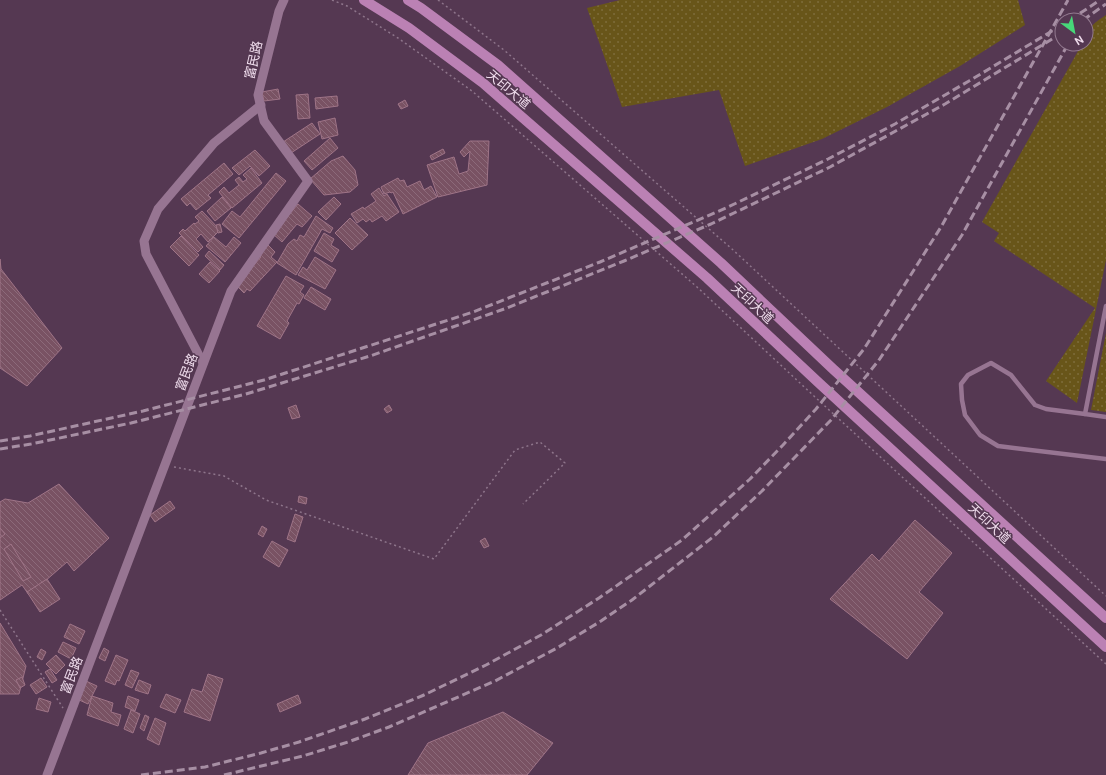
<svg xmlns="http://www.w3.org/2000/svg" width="1106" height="775" font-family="'DM Sans','Noto Sans SC',sans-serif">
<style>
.grass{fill:url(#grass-dots)}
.building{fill:url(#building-back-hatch);stroke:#9f7487}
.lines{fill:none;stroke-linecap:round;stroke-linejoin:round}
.path{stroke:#8e758b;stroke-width:1.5;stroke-dasharray:2 3;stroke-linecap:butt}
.service{stroke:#977592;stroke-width:4.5}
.minor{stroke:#977592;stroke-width:9}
.primary{stroke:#bb81b4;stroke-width:10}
.rail{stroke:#a78fa4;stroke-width:3;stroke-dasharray:8 4;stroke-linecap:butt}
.labels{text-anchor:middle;stroke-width:3;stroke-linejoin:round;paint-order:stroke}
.street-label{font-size:13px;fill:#f0dded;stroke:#553852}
</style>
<defs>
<pattern id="grass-dots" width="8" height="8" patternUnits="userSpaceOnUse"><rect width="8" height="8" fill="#685519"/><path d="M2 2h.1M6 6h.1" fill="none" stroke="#7e6d3b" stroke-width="1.8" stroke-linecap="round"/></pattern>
<pattern id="building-back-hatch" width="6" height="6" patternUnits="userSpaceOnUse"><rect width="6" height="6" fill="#795263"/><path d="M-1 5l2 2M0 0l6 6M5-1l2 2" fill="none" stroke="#8c6a7a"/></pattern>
</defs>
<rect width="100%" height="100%" fill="#553852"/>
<g class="grass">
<path d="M620,0H1018L1025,25L960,66L887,107L822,139L745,166L719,90L622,107L587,8Z"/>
<path d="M1106,15V260L1077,403L1046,381L1095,308L994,241L999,233L982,222L1082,44H1086C1086,28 1094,23 1106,15Z"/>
<path d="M1106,333V412L1091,410Z"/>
</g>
<g class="building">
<path d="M278,89L280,99L264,101L262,92Z"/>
<path d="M308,94L310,118L298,119L296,95Z"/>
<path d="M337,96L338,106L316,109L315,98Z"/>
<path d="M405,100L408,106L401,109L398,104Z"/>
<path d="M335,118L338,135L322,139L318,122Z"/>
<path d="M312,123L320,134L291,153L283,142Z"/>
<path d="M330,138L338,148L312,170L304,161Z"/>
<path d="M470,141H489L487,185L438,197L427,165L454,157L459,174L468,171L470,151L464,157L460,152Z"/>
<path d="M443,149L445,153L432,160L430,156Z"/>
<path d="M255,150L270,166L259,176L250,166L239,175L232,168Z"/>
<path d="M343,156L355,170L358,185L350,192L324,195L310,179L331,161Z"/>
<path d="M224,163L233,174L208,195L211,198L196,210L190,203L187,206L181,199Z"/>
<path d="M251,168L262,183L232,208L219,192L224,187L229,193L239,185L235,180L239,177L243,182L247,179L243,175Z"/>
<path d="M276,173L286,181L239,238L222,224L232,211L240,217Z"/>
<path d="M398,178L400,181L404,180L407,187L420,181L424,190L431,186L437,197L403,214L393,192L391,193L390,192L384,194L381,187Z"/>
<path d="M379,188L384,196L387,194L399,212L386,221L382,216L372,222L370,219L366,222L363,219L357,223L351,214L363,207L364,209L376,201L371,194Z"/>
<path d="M222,197L231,208L215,221L207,211Z"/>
<path d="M334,197L341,204L326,220L318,212Z"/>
<path d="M298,204L312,216L302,227L297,224L282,242L273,234Z"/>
<path d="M202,211L220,230L208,242L201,234L196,239L203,247L198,252L179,233L183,229L185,231L194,223L195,224L199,221L195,217Z"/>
<path d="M316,216L333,228L330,233L322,229L296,275L277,263L288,244L294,239L297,241L300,235L304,237Z"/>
<path d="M350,218L368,235L352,250L335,233Z"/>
<path d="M220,224L222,232L218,233L216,225Z"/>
<path d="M324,233L334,239L331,245L339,250L332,262L314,251Z"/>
<path d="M181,236L199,255L189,266L170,247Z"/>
<path d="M214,237L226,247L234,237L241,243L225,262L206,246Z"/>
<path d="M267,244L275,252L271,257L277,262L250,291L247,289L244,293L236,285L261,257L258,254Z"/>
<path d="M209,251L224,265L220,270L205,256Z"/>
<path d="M315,257L336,270L325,289L298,275L303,267L307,270Z"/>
<path d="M0,259L1,269L62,348L27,386L0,368Z"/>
<path d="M210,262L220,271L209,283L199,274Z"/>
<path d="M286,276L304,286L300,292L304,295L299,304L297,303L287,321L289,323L280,339L257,326Z"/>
<path d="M311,287L331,299L325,310L304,298Z"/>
<path d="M296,405L300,417L292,419L288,408Z"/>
<path d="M389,405L392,410L387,413L384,409Z"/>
<path d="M59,484L109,538L74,571L67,562L29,595L22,585L0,600V502L5,499L28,503Z"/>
<path d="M299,496L307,498L306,504L298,502Z"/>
<path d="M170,501L175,508L155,522L150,515Z"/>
<path d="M295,514L303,517L295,542L287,539Z"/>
<path d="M915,520L952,553L919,592L943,613L907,659L830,599L872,554L879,561Z"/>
<path d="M262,526L267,529L263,537L258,534Z"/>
<path d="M0,528L5,534L0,538Z"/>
<path d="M485,538L489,546L484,548L480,541Z"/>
<path d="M272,541L288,550L279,567L263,557Z"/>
<path d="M11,544L31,577L23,581L4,549Z"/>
<path d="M47,579L60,599L40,612L27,592Z"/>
<path d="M0,623L26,666L19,694H0Z"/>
<path d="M70,624L85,631L79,644L64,637Z"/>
<path d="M63,642L76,648L71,659L58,652Z"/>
<path d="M104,648L109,651L105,661L99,658Z"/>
<path d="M41,649L46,652L42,660L37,657Z"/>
<path d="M56,655L65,665L56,674L46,664Z"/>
<path d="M116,655L128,660L119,681L117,680L115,685L105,681Z"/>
<path d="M50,669L57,680L52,683L45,672Z"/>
<path d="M131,670L139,673L132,688L125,685Z"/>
<path d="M208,674L223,679L210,721L184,712L192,689L202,692Z"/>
<path d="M22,677L25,685L20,688L16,680Z"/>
<path d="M41,678L47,687L36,694L30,685Z"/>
<path d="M139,680L151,685L148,694L135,690Z"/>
<path d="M86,681L97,686L88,704L77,699Z"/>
<path d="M166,694L181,700L175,713L160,707Z"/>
<path d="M298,695L301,703L280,712L277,704Z"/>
<path d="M92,696L113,703L111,712L121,715L118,726L87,715Z"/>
<path d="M128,696L139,700L135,711L125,707Z"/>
<path d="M39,698L51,702L48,712L36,709Z"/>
<path d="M131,710L140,714L133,733L124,729Z"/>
<path d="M503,712L553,743L527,775H408L428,743Z"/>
<path d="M145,715L149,717L144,731L140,728Z"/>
<path d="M155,718L166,723L159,745L147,739Z"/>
</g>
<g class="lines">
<g class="path">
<path d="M332,0L347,6L398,38L472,91L697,287L815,397L1106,664"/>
<path d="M438,0L504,50L732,249L1106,596"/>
<path d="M174,467L224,476L266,500L434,559L515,450L540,442L565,463L523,504"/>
<path d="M0,610L63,708"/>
</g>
<g class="service">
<path d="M1106,306L1085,414L1106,417"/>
<path d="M1085,414L1046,409L1035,405L1011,375L991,363L968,375L961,384L962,400L965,415L980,435L998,446L1106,459"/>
</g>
<g class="minor">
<path d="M203,363L146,254L144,241L158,209L214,143L261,105"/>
<path d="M47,775L231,291L308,181L264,121L258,95L279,11L284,0"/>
</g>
<g class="primary">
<path d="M364,0L409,28L483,83L707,278L819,383L1106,647"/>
<path d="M408,0L421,8L498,65L721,263L833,369L1106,618"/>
</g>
<g class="rail">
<path d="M1070,20L1100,0"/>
<path d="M1083,20L1106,4"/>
<path d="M0,441L30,436L143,411L264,380L473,312L600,262L726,208L828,159L895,124L969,81L1062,25"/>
<path d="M0,449L31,444L131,423L246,394L370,356L507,308L624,261L711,224L830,167L945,104L1062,33"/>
<path d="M141,775L205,767L261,753L299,742L365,719L424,695L486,665L541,635L599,598L682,540L750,479L783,445L816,409L864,349L941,227L1068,0"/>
<path d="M224,775L303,756L348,742L389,727L495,681L557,648L601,621L632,600L713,537L762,491L831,420L879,360L962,235L1068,44"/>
</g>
</g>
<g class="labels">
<g class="street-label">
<text transform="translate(253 60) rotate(-77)" y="5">富民路</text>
<text transform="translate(509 89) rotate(40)" y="5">天印大道</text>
<text transform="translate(753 303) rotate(43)" y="5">天印大道</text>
<text transform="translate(186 372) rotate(-69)" y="5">富民路</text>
<text transform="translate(990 523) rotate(43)" y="5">天印大道</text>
<text transform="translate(71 675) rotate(-69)" y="5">富民路</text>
</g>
</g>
<g transform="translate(1074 32) rotate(148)"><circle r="19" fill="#553852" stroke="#937a90"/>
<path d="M0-3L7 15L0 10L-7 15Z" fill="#47d779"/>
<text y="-6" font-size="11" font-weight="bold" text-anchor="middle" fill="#f0dded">N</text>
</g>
</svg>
